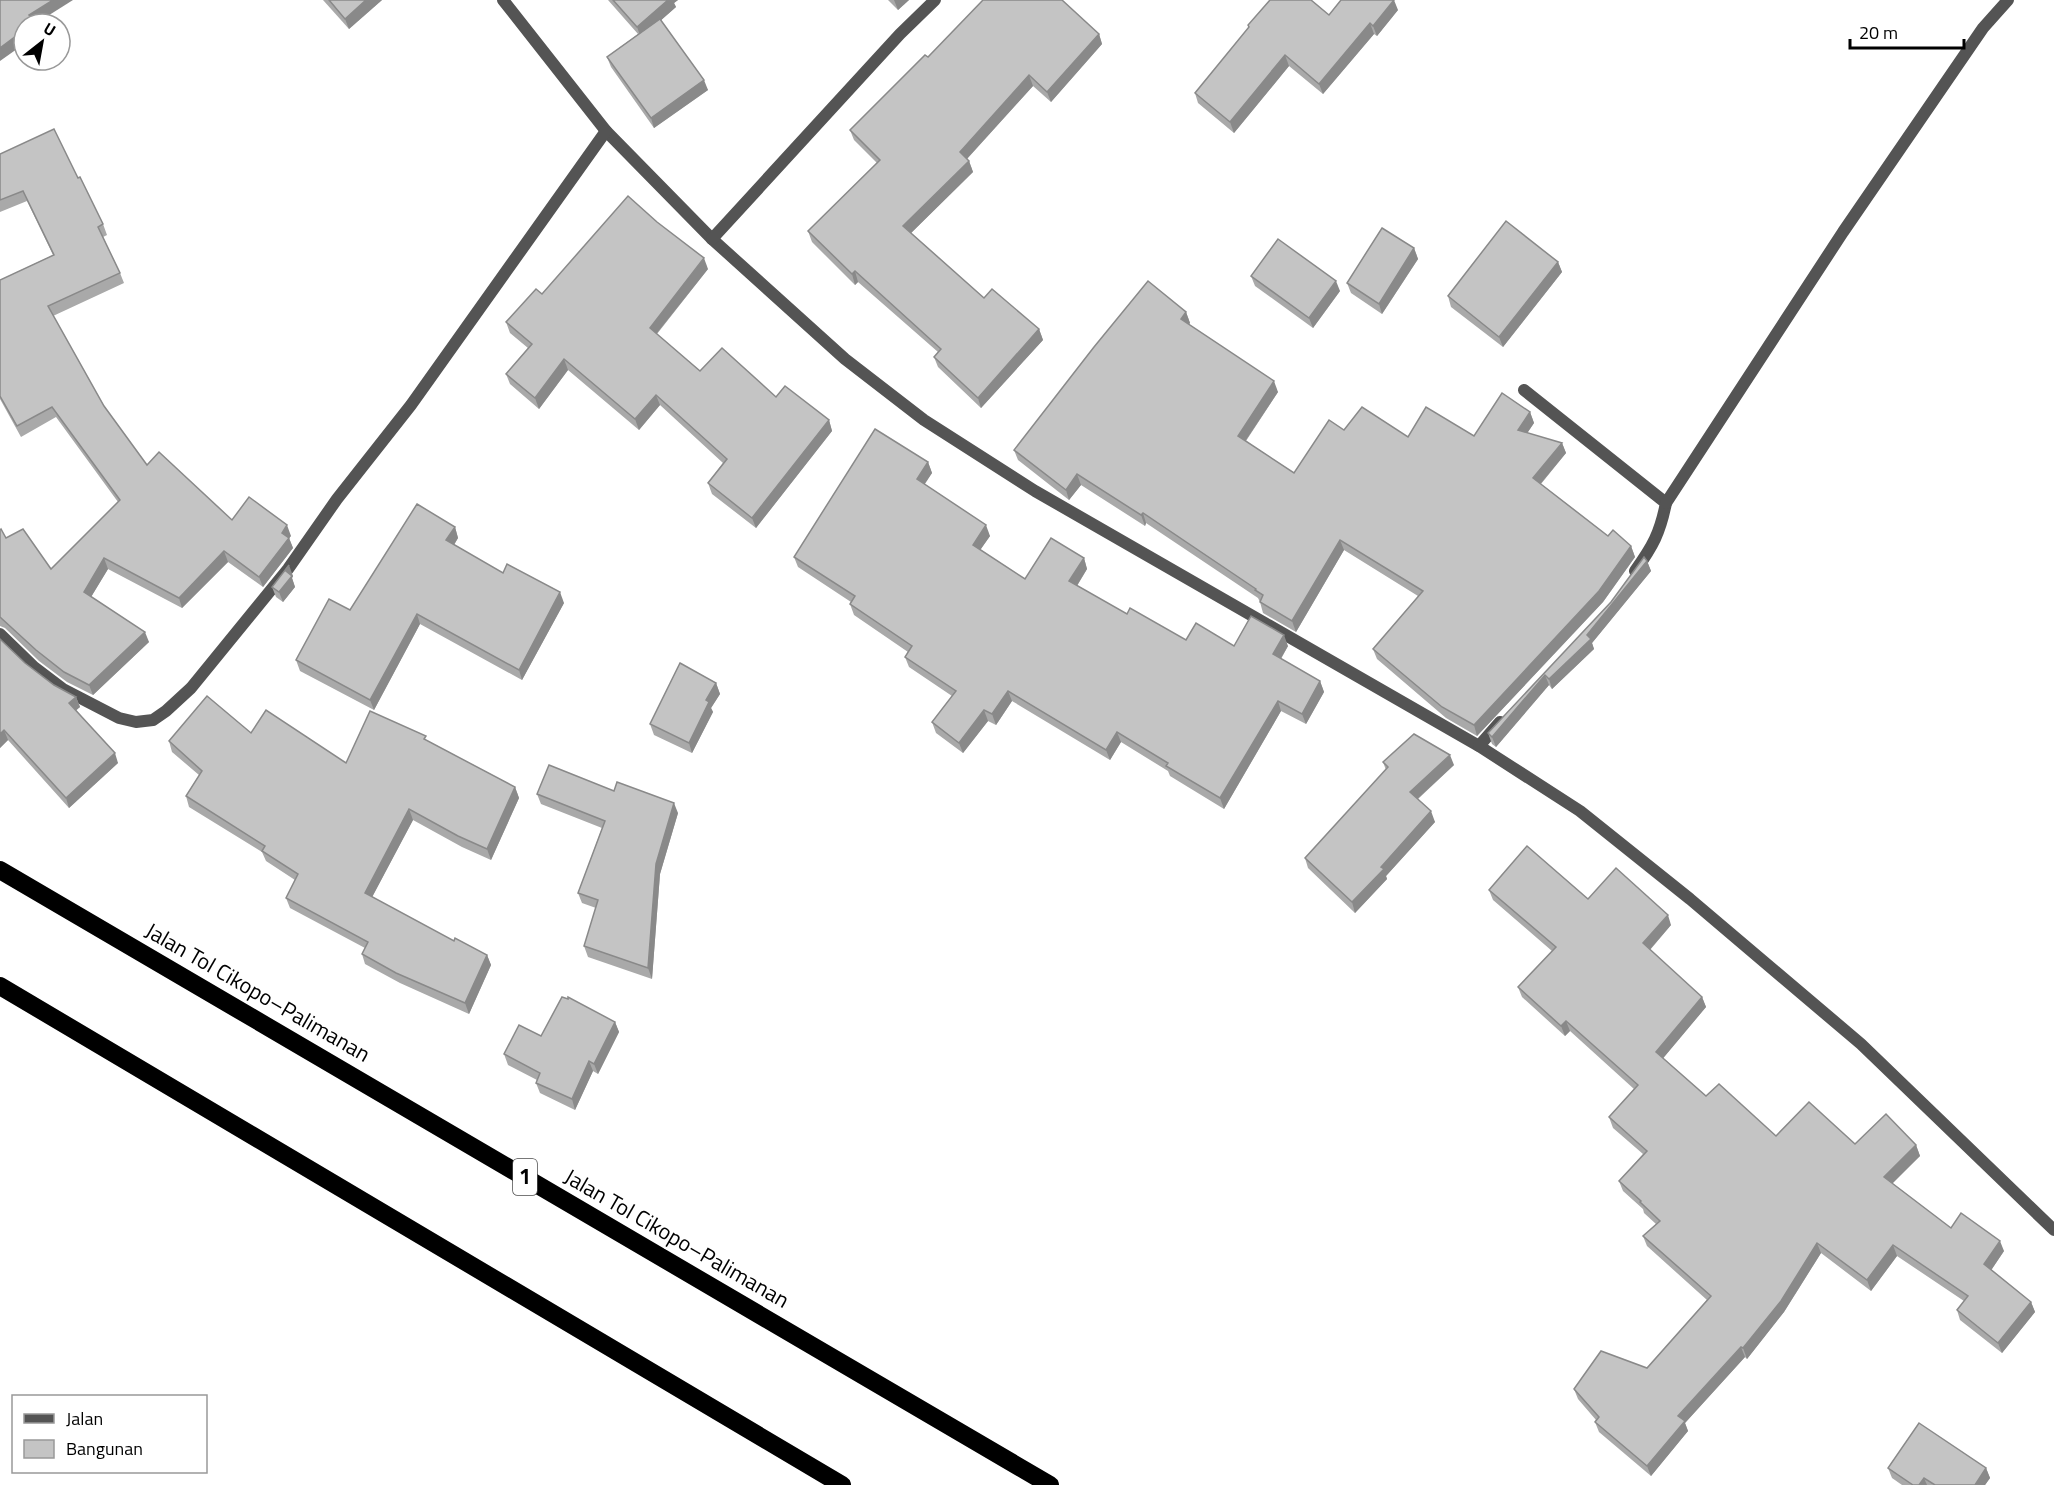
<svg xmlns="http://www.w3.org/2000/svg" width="2054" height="1485" font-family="'Titillium Web',sans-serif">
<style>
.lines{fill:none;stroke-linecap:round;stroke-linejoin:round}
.minor{stroke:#545454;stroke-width:12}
.motorway{stroke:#000;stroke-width:18}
.wall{fill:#a9a9a9}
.shaded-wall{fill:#898989}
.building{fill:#c4c4c4;stroke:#898989;stroke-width:1.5}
.labels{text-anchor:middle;stroke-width:4.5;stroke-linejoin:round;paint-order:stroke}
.shield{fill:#fff;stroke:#4c4c4c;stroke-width:1.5}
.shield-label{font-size:21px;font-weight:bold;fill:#000}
.street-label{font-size:22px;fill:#000;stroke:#fff}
</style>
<rect width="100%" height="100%" fill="#fff"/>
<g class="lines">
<g class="minor">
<path d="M503,0L606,131L712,239L845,359L924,420L1035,491L1479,746L1580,811L1690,899L1861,1044L2054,1230"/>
<path d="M712,239L900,34L935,0"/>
<path d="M1524,390L1666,503C1660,533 1653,546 1635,571"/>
<path d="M1666,503L1843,232L1983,28L2008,0"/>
<path d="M0,634L34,667L63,689L119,718L136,722L153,720L166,711L191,688L288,569L337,499L411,405L606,131"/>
<path d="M1479,746L1500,722"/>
</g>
<g class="motorway">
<path d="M0,870L1050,1485"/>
<path d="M0,986L842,1485"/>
</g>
</g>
<g class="wall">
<path d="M323,0H382L349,29Z"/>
<path d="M608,0H678L674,3L676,7L661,20L708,90L654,128L611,67L607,57L638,34Z"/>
<path d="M888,0H909L898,10Z"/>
<path d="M1398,10L1377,36L1374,34L1323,94L1289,66L1234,133L1198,103L1195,93L1249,28L1248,25L1329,15Z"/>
<path d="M1099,34L1102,44L1051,102L1033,86L967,159L969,161L973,172L911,233L984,298L1039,329L1043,340L981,408L938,367L934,357L938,352L858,282L855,285L812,242L808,231L877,163L854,140L850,130Z"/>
<path d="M0,154L78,178L103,224L107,235L103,237L120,273L124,283L53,316L104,406L147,465L232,520L291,536L289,538L293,548L263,587L228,562L182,608L108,569L91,597L149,642L93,695L67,682L39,661L5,628L0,626V530L6,538L51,569L118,502L56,417L21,437L0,399V280L53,255L27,201L0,212Z"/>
<path d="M1414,248L1418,259L1382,314L1351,293L1347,283Z"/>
<path d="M1558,262L1562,272L1503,347L1451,307L1448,296Z"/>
<path d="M708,269L657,334L700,371L776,397L829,420L832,431L756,528L712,494L708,483L723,463L660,405L639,430L568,370L539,409L510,384L506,374L528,348L510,333L506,322L542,294Z"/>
<path d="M1251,276L1340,291L1313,328L1255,286Z"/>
<path d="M1186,312L1190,323L1189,324L1278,392L1246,441L1294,473L1344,430L1408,437L1474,436L1530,412L1534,423L1527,433L1562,443L1566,453L1541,484L1608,536L1631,546L1635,557L1603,602L1477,736L1446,718L1377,659L1373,649L1418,596L1344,550L1296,632L1263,613L1260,602L1258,598L1146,523L1145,526L1081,485L1069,500L1018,460L1014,450Z"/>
<path d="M928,462L932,473L924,484L990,536L980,550L1025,579L1084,558L1087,569L1077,586L1127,614L1186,640L1234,646H1288L1281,659L1320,681L1324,692L1306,724L1281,711L1224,809L1170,776L1168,771L1121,742L1110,760L1012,701L996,725L988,721L963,753L936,733L932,722L952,696L909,667L905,657L908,652L854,615L850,604L851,602L798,567L794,557Z"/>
<path d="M455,527L458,538L454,545L503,573L564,603L522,680L420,624L374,710L300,671L296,660L350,610Z"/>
<path d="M1647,561L1651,571L1592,643L1594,649L1552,689L1549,685L1496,747L1492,744L1488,733L1611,602Z"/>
<path d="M293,576L292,578L295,587L283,602L276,597L272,587Z"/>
<path d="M0,639L25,663L54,685L76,697L80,707L76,710L118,763L69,808L8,740L0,748Z"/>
<path d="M716,683L720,694L711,708L713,712L692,753L654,735L650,724Z"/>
<path d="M251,733L346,763L428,741L515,787L519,798L491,860L462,847L413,820L372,897L454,941L487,955L491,965L469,1014L400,983L365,964L362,954L365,948L290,908L286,898L295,880L266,861L262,852L189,807L186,796L199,775L172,752L169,741Z"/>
<path d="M1383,762L1454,765L1418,799L1435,822L1386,876L1387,879L1355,913L1308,868L1305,858L1386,770Z"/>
<path d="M614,791L678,813L660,874L652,979L588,957L584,946L596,908L582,903L578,893L602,828L541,804L537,794Z"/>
<path d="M1489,890L1588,899L1671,925L1650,950L1702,997L1706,1007L1663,1058L1706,1096L1776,1136L1855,1144L1916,1145L1920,1156L1892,1183L1951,1228L2004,1251L1991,1270L2031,1302L2035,1312L2002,1353L1960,1320L1957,1310L1964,1301L1897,1256L1871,1291L1821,1253L1784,1312L1747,1359L1745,1357L1685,1423L1688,1431L1651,1476L1599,1432L1595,1422L1596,1420L1578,1399L1574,1389L1647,1368L1707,1300L1647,1246L1643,1236L1656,1224L1644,1213L1643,1209L1623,1191L1619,1181L1643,1154L1613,1128L1609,1117L1634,1089L1570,1031L1565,1036L1522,997L1518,987L1552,951L1493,900Z"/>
<path d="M615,1022L619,1032L598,1074L593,1071L575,1110L540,1093L536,1083L537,1080L508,1065L504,1054L541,1036Z"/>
<path d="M1888,1468H1986L1990,1478L1985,1485H1902L1892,1478Z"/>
</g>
<g class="shaded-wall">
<path d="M53,0H73L35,24H32L29,15Z"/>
<path d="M366,0H382L349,29L345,19Z"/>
<path d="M668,0H678L674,3L676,7L641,38L637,27Z"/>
<path d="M894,0H909L898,10Z"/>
<path d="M1394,0L1398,10L1377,36L1373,26Z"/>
<path d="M1370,23L1374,34L1323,94L1319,84Z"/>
<path d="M24,30V44L0,61V48Z"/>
<path d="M1099,34L1102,44L1051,102L1047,92Z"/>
<path d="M1285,55L1289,66L1234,133L1230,122Z"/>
<path d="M1029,75L1033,86L964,162L960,152Z"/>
<path d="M704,80L708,90L654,128L651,118Z"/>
<path d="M969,161L973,172L907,237L903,226Z"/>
<path d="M1414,248L1418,259L1382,314L1379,304Z"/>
<path d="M704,258L708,269L653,338L650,328Z"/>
<path d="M1558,262L1562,272L1503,347L1499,337Z"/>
<path d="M855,271L858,282L855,285L852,274Z"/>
<path d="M1336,281L1340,291L1313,328L1309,318Z"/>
<path d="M1186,312L1190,323L1185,329L1181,319Z"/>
<path d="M1039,329L1043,340L981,408L978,398Z"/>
<path d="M564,359L568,370L539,409L535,398Z"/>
<path d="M1274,381L1278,392L1242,446L1238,436Z"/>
<path d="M656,395L660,405L639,430L635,419Z"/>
<path d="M1530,412L1534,423L1522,441L1518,430Z"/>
<path d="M829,420L832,431L756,528L752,518Z"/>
<path d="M1562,443L1566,453L1537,488L1533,478Z"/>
<path d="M928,462L932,473L921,490L917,479Z"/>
<path d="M1077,474L1081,485L1069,500L1066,490Z"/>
<path d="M1143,513L1146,523L1145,526L1141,515Z"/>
<path d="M287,525L291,536L289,538L293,548L263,587L259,577L282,533Z"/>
<path d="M986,525L990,536L976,556L973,545Z"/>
<path d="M455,527L458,538L450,551L446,540Z"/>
<path d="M1340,540L1344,550L1296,632L1292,621Z"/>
<path d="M1631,546L1635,557L1603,602L1477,736L1474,725Z"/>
<path d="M224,551L228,562L182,608L179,598Z"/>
<path d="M104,558L108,569L88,602L84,592Z"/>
<path d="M1084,558L1087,569L1073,592L1069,581Z"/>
<path d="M1647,561L1651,571L1592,643L1594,649L1552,689L1549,679L1587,635Z"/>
<path d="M289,565L293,576L292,578L295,587L283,602L279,592L286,571Z"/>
<path d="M560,592L564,603L522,680L519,670Z"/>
<path d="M417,614L420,624L374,710L370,700Z"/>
<path d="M145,632L149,642L93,695L89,685Z"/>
<path d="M1284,635L1288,646L1277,665L1273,654Z"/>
<path d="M1545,675L1549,685L1496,747L1492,737Z"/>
<path d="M1320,681L1324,692L1306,724L1302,714Z"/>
<path d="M716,683L720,694L711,708L713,712L692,753L689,743L706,700Z"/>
<path d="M1008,691L1012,701L996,725L992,714Z"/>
<path d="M76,697L80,707L73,713L69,703Z"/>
<path d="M1278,701L1281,711L1224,809L1220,798Z"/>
<path d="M984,710L988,721L963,753L959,743Z"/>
<path d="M4,730L8,740L0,748V734Z"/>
<path d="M1117,732L1121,742L1110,760L1106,750Z"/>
<path d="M115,753L118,763L69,808L66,798Z"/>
<path d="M1450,755L1454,765L1414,802L1410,792Z"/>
<path d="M515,787L519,798L491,860L487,849Z"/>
<path d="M674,803L678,813L660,874L652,979L648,968L656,864Z"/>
<path d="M409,809L413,820L369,903L365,893Z"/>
<path d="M1431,811L1435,822L1386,876L1387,879L1355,913L1352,902L1381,867Z"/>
<path d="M1668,915L1671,925L1646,954L1643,943Z"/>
<path d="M487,955L491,965L469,1014L465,1003Z"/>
<path d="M1702,997L1706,1007L1660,1062L1656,1052Z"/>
<path d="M1566,1021L1570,1031L1565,1036L1561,1026Z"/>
<path d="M615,1022L619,1032L598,1074L594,1064Z"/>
<path d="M589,1061L593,1071L575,1110L572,1099Z"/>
<path d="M1916,1145L1920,1156L1888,1188L1884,1177Z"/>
<path d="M2000,1241L2004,1251L1988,1275L1984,1264Z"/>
<path d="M1817,1243L1821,1253L1784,1312L1747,1359L1743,1348Z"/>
<path d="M1893,1245L1897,1256L1871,1291L1867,1280Z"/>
<path d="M2031,1302L2035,1312L2002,1353L1998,1343Z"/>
<path d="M1741,1347L1745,1357L1685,1423L1688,1431L1651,1476L1647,1466L1678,1416Z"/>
<path d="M1986,1468L1990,1478L1985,1485H1975Z"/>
<path d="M1924,1478L1927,1485H1919Z"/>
</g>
<g class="building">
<path d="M0,0H53L29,15L34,23L33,24H24V30L0,48Z"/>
<path d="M329,0H366L345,19Z"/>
<path d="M613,0H668L637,27Z"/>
<path d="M983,0H1062L1099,34L1047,92L1029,75L960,152L969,161L903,226L984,298L992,289L1039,329L978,398L934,357L941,349L855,271L852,274L808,231L880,160L850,130L925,55L928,57Z"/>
<path d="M1270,0H1311L1329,15L1341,0H1394L1373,26L1370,23L1319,84L1285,55L1230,122L1195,93L1249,27L1248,25Z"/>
<path d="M660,19L704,80L651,118L607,57Z"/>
<path d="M54,129L78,178L80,177L103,224L98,227L120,273L48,306L104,406L147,465L159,452L232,520L249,497L287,525L282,533L289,538L259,577L224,551L179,598L104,558L84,592L145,632L89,685L64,672L36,650L0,617V530L1,529L6,538L23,529L51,569L120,500L52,407L17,426L0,396V280L54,255L23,191L0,200V154Z"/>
<path d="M628,196L657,222L704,258L650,328L700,371L722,348L776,397L785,386L829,420L752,518L708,483L727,459L656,395L635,419L564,359L535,398L506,374L532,344L506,322L536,289L542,294Z"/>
<path d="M1506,221L1558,262L1499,337L1448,296Z"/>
<path d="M1382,228L1414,248L1379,304L1347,283Z"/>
<path d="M1278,239L1336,281L1309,318L1251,276Z"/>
<path d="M1148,281L1186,312L1181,319L1274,381L1238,436L1294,473L1329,420L1344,430L1362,407L1408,437L1426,407L1474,436L1502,393L1530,412L1518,430L1562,443L1533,478L1608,536L1613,530L1631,546L1599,591L1474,725L1442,707L1373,649L1423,591L1340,540L1292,621L1260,602L1263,595L1255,590L1256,589L1143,513L1141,515L1077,474L1066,490L1014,450L1094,347Z"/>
<path d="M875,429L928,462L917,479L986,525L973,545L1025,579L1051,538L1084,558L1069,581L1127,614L1130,608L1186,640L1196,623L1234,646L1251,616L1284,635L1273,654L1320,681L1302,714L1278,701L1220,798L1166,766L1168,763L1117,732L1106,750L1008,691L992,714L984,710L959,743L932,722L956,691L905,657L912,646L850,604L855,596L794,557Z"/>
<path d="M417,504L455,527L446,540L503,573L507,564L560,592L519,670L417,614L370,700L296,660L329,599L350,610Z"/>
<path d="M1644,557L1647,561L1587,635L1591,639L1549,679L1545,675L1492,737L1488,733L1611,602Z"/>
<path d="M289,565L286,571L292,576L279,592L272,587Z"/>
<path d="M0,639L25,663L54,685L76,697L69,703L115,753L66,798L4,730L0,734Z"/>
<path d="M680,663L716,683L706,700L709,702L689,743L650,724Z"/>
<path d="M207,696L251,733L266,710L346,763L370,711L426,736L424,739L515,787L487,849L458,836L409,809L365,893L454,941L455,938L487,955L465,1003L396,973L362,954L368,942L286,898L298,874L262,851L265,846L186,796L202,771L169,741Z"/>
<path d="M1414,734L1450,755L1410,792L1431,811L1381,867L1384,869L1352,902L1305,858L1388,767L1383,762Z"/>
<path d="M549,765L614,791L617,782L674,803L656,864L648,968L584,946L598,900L578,893L605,821L537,794Z"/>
<path d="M1527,846L1588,899L1616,868L1668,915L1643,943L1702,997L1656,1052L1706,1096L1719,1084L1776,1136L1809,1102L1855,1144L1886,1114L1916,1145L1884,1177L1951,1228L1961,1213L2000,1241L1984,1264L2031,1302L1998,1343L1957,1310L1968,1296L1893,1245L1867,1280L1817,1243L1781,1301L1743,1348L1741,1347L1678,1416L1685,1421L1647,1466L1595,1422L1599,1417L1574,1389L1601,1351L1647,1368L1711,1296L1643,1236L1660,1221L1640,1202L1641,1201L1619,1181L1647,1151L1609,1117L1638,1085L1566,1021L1561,1026L1518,987L1556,947L1489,890Z"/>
<path d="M562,997L568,999V997L615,1022L594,1064L589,1061L572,1099L536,1083L540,1073L504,1054L519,1025L541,1036Z"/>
<path d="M1919,1423L1986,1468L1975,1485H1935L1924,1478L1919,1485H1913L1888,1468Z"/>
</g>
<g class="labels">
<rect class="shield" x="513" y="1159" width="24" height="36" rx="4.5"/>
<g class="shield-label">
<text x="525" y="1184">1</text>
</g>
<g class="street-label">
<text transform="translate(258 992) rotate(30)" y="8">Jalan Tol Cikopo–Palimanan</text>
<text transform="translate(677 1238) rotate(30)" y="8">Jalan Tol Cikopo–Palimanan</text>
</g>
</g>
<rect x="12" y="1395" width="195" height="78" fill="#ffffff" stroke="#999999" stroke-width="1.5"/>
<rect x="24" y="1414" width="30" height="9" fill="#545454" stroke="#999999" stroke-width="1.5"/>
<text x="66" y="1425" font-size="18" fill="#000000">Jalan</text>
<rect x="24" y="1440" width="30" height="18" fill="#c4c4c4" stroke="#999999" stroke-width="1.5"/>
<text x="66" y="1455" font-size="18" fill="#000000">Bangunan</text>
<g transform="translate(42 42) rotate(31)"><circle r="28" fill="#ffffff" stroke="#999999" stroke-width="1.5"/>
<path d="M0-4.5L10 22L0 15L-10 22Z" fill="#000000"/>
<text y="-9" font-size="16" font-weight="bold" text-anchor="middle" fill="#000000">U</text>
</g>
<path d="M1850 39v9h114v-9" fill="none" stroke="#000000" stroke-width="3"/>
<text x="1859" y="39" font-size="18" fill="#000000" stroke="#ffffff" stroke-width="4.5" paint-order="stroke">20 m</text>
</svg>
